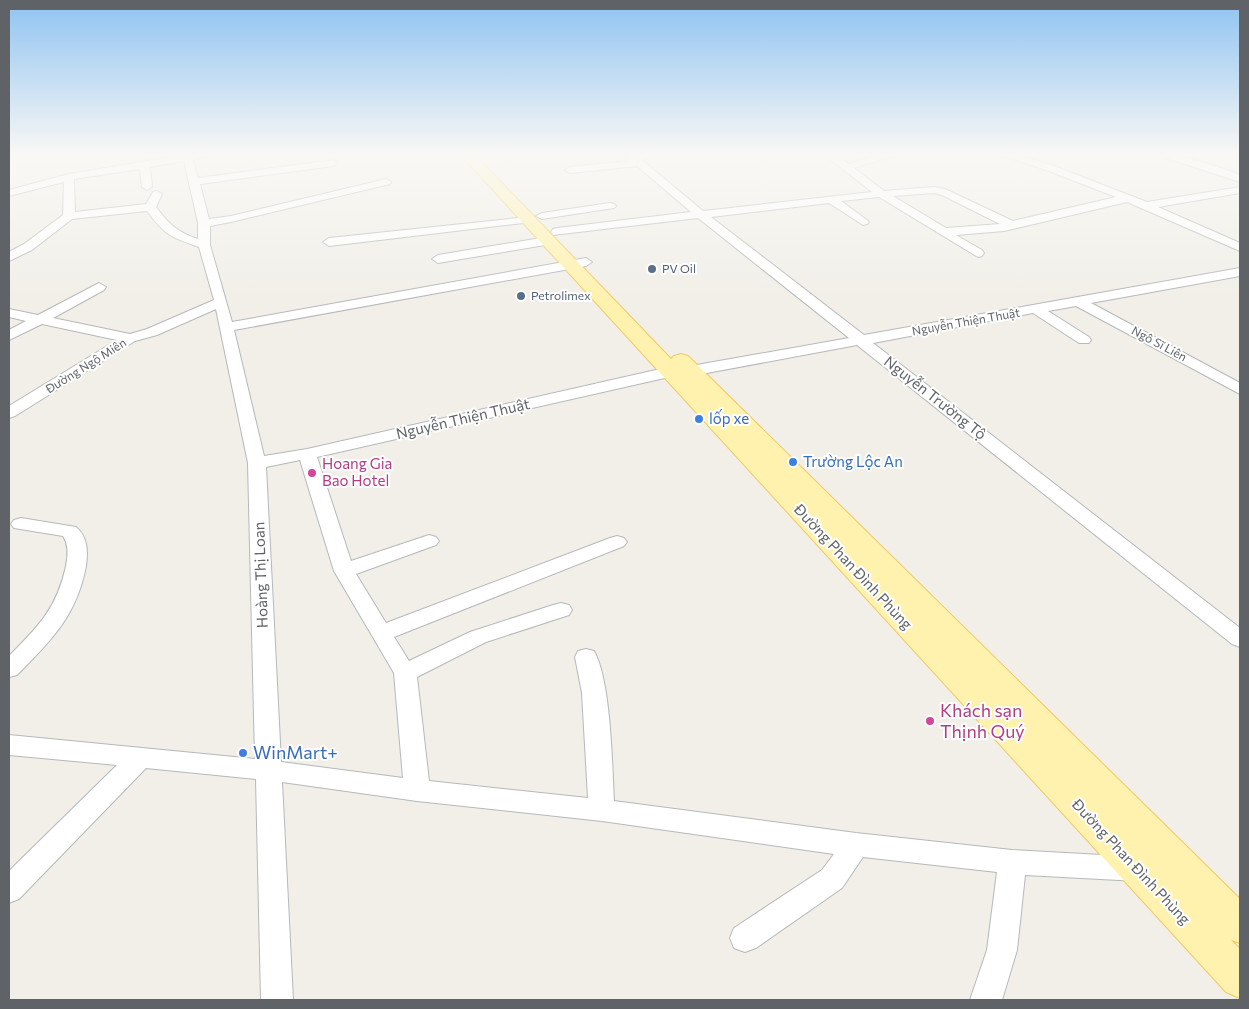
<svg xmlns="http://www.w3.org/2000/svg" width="1249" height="1009" font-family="Commissioner,sans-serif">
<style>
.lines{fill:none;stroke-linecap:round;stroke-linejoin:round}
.minor-casing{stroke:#b5b8bc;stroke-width:2}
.major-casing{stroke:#f2c960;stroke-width:2}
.minor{fill:#fff;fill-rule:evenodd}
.major{fill:#fff2af;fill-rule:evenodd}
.service-dot{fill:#5c6f8a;stroke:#fff;stroke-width:2}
.shop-dot{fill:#3f7fe0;stroke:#fff;stroke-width:2}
.hotel-dot{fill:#d1479c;stroke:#fff;stroke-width:2}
.labels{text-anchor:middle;stroke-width:4;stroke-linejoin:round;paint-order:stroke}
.far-service-label{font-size:12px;fill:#4e5e75;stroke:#fff;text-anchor:start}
.far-street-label{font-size:12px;fill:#5f6368;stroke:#fff}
.street-label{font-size:15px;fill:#5f6368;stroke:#fff}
.shop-label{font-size:15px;fill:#366cbe;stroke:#fff;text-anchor:start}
.hotel-label{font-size:15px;fill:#b23c85;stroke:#fff;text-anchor:start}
.near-hotel-label{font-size:18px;fill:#b23c85;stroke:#fff;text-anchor:start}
.near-shop-label{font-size:18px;fill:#366cbe;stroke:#fff;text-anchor:start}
</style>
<rect width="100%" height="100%" fill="#f1efe8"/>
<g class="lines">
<g class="minor-casing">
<g id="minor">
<path d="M184,155H210L193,160L198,178L333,160L338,163L333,166L200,184L209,219L231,216L386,179L391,182L390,184L231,222L210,226V245L232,322L586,258L592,262L586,266L234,330L264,456L307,449L669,367L674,369L677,372L674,375L669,377L317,457L351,561L429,535L436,537L439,541L436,545L356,574L386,623L610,538L617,536L624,538L627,542L624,546L394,637L409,661L470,632L553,605L561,603L569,605L572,610L569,615L486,642L417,677L429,781L588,798L582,693L575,657L578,651L586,649L594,651C611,681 612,764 614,801L856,833L1012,850L1138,857L1148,860L1152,869L1148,878L1138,881L1025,875L1017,950L1002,1000H970L987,950L997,872L863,857L842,888L756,948L745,952L734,948L730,938L734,928L822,870L834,854L602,821L417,801L282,782L293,1000H261L256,779L146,768L19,899L9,903V871L117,765L9,755V735L255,759L248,463L216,309L157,335L135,341L15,416L9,418V406L117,340L42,324L9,340V330L26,321L9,317V309L38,315L99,283L106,287L104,290L53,318L130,334L147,329L214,300L199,247C170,237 165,235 147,211L72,219L32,250L9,261V252L24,244L63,215L64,182L9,196V190L69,174ZM184,161L198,223V239C177,232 169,224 156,207L162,194L157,191L153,192L146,204L75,212L74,179L140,169L142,187L147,190L152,187L150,167ZM300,460L334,571L394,673L403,778L281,762L266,467Z"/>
<path d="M625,155H659L642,160L703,211L872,192L825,155H837L848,164L878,155H895L854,168L884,191L934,187L945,189L1013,221L1116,197L1046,170L1001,155H1018L1054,166L1147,202L1240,187V193L1158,207L1240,243V251L1127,202L1004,231L956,235L982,250L984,253L982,256L978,257L879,197L841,201L867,220L869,222L867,224L863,225L829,203L711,217L864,335L1240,268V276L1091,303L1240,383V394L1076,306L1048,311L1089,337L1091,340L1089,343H1079L1033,313L873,343L1240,628V647L1232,644L857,345L691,376L686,374L683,371L686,368L691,366L849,338L698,218L553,235L551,232L553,229L557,228L691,212L637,166L570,173L565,170L570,167L630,161ZM934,193L942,195L1000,224L946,228L893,196Z"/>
<path d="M1157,155C1185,155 1214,165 1240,175V182Z"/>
<path d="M610,203L614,204L616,206L614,208L542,219L536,216L542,213Z"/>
<path d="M528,217L534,220L532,222L329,246L323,242L329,238Z"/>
<path d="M547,237L551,238L553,241L551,244L438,263L432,259L438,255Z"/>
<path d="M21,518L76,527C88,537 88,552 86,566C77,615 51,641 17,675L9,677V656C38,627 57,608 66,566C68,556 69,545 63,536L14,528L11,524L14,520Z"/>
</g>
</g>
<g class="major-casing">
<path id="major" d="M461,155H475L671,359L674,356L681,354L688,356L1240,899V943L1231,940L1240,949V998L1226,992Z"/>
</g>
<use href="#minor" class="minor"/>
<use href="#major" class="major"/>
</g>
<linearGradient id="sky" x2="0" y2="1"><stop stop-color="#8fc3f1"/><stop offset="0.52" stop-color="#f9f8f5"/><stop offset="1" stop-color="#f9f8f5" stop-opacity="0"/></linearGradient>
<rect width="1249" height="297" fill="url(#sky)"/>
<g class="service-dot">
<circle cx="652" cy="269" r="5"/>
<circle cx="521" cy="296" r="5"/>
</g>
<g class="shop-dot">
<circle cx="699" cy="419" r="5"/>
<circle cx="793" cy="462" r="5"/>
<circle cx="243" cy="753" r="5"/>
</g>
<g class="hotel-dot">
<circle cx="312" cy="473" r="5"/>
<circle cx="930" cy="721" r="5"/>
</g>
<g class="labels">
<g class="far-service-label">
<text x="662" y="273">PV Oil</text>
<text x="531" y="300">Petrolimex</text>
</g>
<g class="far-street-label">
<text transform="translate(966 322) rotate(-10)" y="4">Nguyễn Thiện Thuật</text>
<text transform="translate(1159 344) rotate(28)" y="4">Ngô Sĩ Liên</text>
<text transform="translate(86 366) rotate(-32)" y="4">Đường Ngộ Miên</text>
</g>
<g class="street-label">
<text transform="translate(935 398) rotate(38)" y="5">Nguyễn Trường Tộ</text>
<text transform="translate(463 419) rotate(-13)" y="5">Nguyễn Thiện Thuật</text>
<text transform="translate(853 567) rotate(47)" y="5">Đường Phan Đình Phùng</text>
<text transform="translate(261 575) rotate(-92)" y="5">Hoàng Thị Loan</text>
<text transform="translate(1131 862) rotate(47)" y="5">Đường Phan Đình Phùng</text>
</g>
<g class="shop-label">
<text x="709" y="424">lốp xe</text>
<text x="803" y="467">Trường Lộc An</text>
</g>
<g class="hotel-label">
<text x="322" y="469">Hoang Gia<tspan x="322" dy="17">Bao Hotel</tspan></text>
</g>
<g class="near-hotel-label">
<text x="940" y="717">Khách sạn<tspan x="940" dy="21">Thịnh Quý</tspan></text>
</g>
<g class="near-shop-label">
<text x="253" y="759">WinMart+</text>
</g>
</g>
<rect width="1249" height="1009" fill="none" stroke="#5f6368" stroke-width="20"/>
</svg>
